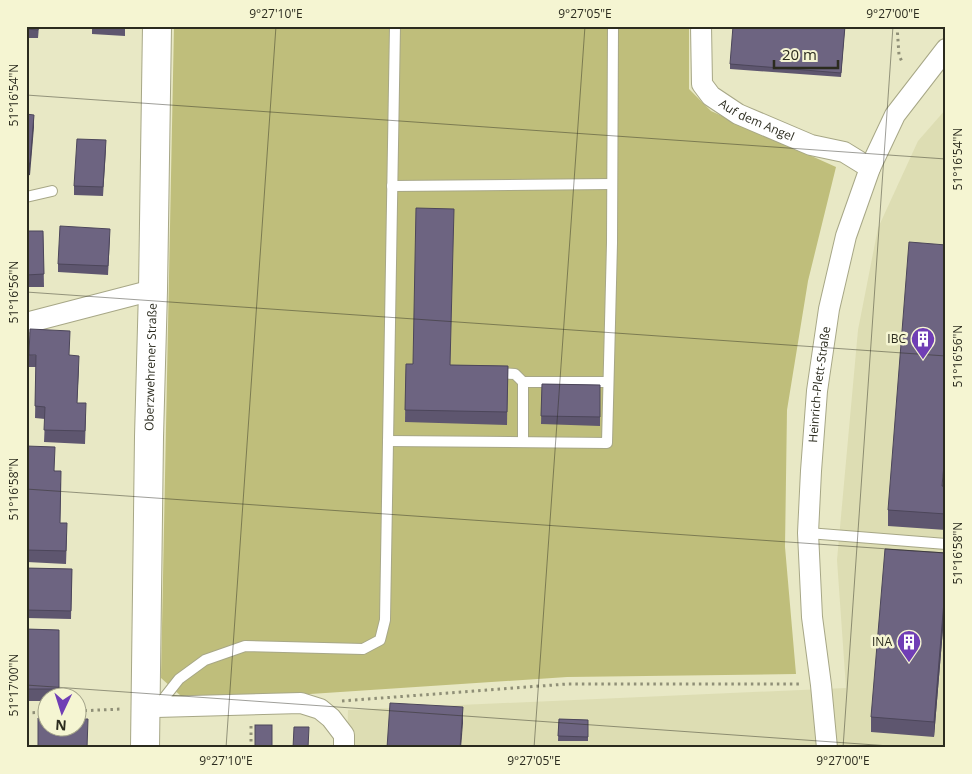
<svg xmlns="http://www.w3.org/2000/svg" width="972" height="774" font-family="'Open Sans',sans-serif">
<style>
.built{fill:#ddddb3}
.green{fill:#bfbe7b}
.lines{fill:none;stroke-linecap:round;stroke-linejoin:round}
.lane-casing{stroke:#a7a786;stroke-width:12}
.street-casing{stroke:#a7a786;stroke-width:22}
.secondary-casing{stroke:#a7a786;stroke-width:30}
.path{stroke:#8f8f77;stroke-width:3;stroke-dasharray:2.5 4;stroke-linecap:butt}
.lane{stroke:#fff;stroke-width:10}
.street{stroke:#fff;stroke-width:20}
.secondary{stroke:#fff;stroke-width:28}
.wall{fill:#5e566f}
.shaded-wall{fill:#4c465a}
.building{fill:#6d6481;stroke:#4c465a}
.ticks{fill:none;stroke:#2b2b1e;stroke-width:1;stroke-opacity:0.45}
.labels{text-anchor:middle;stroke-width:5;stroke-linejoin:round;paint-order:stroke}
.street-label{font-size:12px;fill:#2b2b1e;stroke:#f5f5d2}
.poi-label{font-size:12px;fill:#2b2b1e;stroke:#f5f5d2;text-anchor:end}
.neatline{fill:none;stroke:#2b2b1e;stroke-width:2}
.ticks-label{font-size:12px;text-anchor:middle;fill:#2b2b1e}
</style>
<rect width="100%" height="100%" fill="#e8e8c5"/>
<path class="built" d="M946,109V748H347L348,710L846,688L837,560L858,330L878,228L918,141Z"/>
<path class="green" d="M174,26H689V89L711,111L836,167L808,281L787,410L785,547L796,674L567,677L280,696H181L161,678Z"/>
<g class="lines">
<g class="lane-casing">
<g id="lane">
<path d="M392,186L612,184"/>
<path d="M26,197L52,191"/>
<path d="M496,373L515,374L523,382H608"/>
<path d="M388,441L607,443L612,243L613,26"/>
<path d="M523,442V382"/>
<path d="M808,533L946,544"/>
<path d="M157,707L179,679L205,660L245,646L363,649L380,640L385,620L395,26"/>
</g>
</g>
<g class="street-casing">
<g id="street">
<path id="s1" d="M701,26L702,84L711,96L738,114L811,145L844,152L870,168"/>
<path d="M26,323L153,290"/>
<path d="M146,706L156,707L301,703L320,709L331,718L344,735V748"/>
<path id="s2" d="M827,748L821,685L812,617L808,533L811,471L817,391L829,309L846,236L870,168L895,115L946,49"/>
</g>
</g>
<g class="secondary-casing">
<g id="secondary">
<path id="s3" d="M145,748L149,437L153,290L157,26"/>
</g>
</g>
<g class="path">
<path d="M897,26L899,55L902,62"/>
<path d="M342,701L567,684H801"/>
<path d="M78,711L122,709"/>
<path d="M26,713L48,712"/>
<path d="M251,748V723"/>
</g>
<use href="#lane" class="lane"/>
<use href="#street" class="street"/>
<use href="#secondary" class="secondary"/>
</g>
<g class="wall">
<path d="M26,26H39L38,38H26Z"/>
<path d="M92,26H125V36L92,34Z"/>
<path d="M845,26L841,77L730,69V64Z"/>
<path d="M106,149L103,196L74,195V186Z"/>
<path d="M26,231H43L44,287H26Z"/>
<path d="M110,237L108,275L58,272V264Z"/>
<path d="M29,355L70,356L79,368L77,403L86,415L85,444L44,442L45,419L35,418L36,367H29Z"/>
<path d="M406,364L508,366L507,425L405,422Z"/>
<path d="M542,384L600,385V426L541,424Z"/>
<path d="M26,446L55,471L61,484L60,523L67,535L66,564L27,562L28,536H26Z"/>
<path d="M944,486L946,487V530L888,526V510Z"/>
<path d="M946,553V593L934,737L871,732V717Z"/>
<path d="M26,568L72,569L71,619L26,618Z"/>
<path d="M26,629L59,630V696H48V701H26Z"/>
<path d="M559,719L588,720V741H558Z"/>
</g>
<g class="shaded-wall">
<path d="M34,115V127L30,175L26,176V164Z"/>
<path d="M946,444V459L942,502V486Z"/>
<path d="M946,577V593L934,737V722Z"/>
<path d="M463,707V723L461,748H460Z"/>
</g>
<g class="building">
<path d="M26,26H38V30L26,29Z"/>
<path d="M733,26H845L841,73L730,64Z"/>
<path d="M26,114L34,115L30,163L26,164Z"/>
<path d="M77,139L106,140L103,187L74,186Z"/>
<path d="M416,208L454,209L450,365L508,366L507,412L405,410L406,364H413Z"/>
<path d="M60,226L110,229L108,266L58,264Z"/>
<path d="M26,231H43L44,274L26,275Z"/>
<path d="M909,242L946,245V444L942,486L946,487V514L888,510Z"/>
<path d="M30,329L70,331L69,355L79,356L77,403H86L85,431L44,430L45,407L35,406L36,355H29Z"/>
<path d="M542,384L600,385V417L541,416Z"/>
<path d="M26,446L55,447L54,471H61L60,523H67L66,551L27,550L28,523H26Z"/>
<path d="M885,549L946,553V577L934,722L871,717Z"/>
<path d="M26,568L72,569L71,611L26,610Z"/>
<path d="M26,629L59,630V689H26Z"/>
<path d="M390,703L463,707L460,748H387Z"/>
<path d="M38,718H48V726H78V719H88L87,748H38Z"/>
<path d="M559,719L588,720V737L558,736Z"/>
<rect x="255" y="725" width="17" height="23"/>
<path d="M294,727H309L308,748H293Z"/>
</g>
<path class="ticks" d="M26,95L946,159M26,292L946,356M26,489L946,553M26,685L918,748M226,748L276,26M534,748L585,26M843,748L893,26"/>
<defs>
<g id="building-pin" transform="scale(1.25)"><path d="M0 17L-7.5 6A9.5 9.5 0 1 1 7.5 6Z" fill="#703eb5" stroke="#f5f5d2"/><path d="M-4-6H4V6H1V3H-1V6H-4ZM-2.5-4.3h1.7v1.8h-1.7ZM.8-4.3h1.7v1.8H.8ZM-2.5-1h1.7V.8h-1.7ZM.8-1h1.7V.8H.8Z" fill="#fff"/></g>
</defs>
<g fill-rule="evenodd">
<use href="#building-pin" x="923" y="339"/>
<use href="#building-pin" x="909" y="642"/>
</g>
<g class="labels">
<g class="street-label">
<text dy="4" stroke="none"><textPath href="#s1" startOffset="125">Auf dem Angel</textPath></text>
<text dy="4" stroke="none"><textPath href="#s3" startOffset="381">Oberzwehrener Straße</textPath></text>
<text dy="4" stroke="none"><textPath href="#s2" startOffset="365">Heinrich-Plett-Straße</textPath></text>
</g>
<g class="poi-label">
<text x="906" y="343">IBC</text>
<text x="892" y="646">INA</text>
</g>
</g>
<rect width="972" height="774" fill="none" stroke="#f5f5d2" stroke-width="55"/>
<g transform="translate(62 712) rotate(184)"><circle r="24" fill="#f5f5d2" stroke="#a4a48a"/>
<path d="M0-4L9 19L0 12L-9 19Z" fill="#703eb5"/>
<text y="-8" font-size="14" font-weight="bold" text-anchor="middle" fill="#2b2b1e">N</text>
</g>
<path d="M774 60v8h64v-8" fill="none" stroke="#2b2b1e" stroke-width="2.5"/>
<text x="782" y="60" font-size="15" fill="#2b2b1e" stroke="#f5f5d2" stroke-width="4" paint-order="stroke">20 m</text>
<rect x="28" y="28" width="916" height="718" class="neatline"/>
<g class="ticks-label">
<text x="276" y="18">9°27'10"E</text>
<text x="585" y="18">9°27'05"E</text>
<text x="893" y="18">9°27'00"E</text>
<text transform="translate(14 95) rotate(-90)" y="4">51°16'54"N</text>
<text transform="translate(958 159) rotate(-90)" y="4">51°16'54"N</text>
<text transform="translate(14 292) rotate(-90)" y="4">51°16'56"N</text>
<text transform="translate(958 356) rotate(-90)" y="4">51°16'56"N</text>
<text transform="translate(14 489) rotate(-90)" y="4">51°16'58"N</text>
<text transform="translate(958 553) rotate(-90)" y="4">51°16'58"N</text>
<text transform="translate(14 685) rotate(-90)" y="4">51°17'00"N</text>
<text x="226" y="765">9°27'10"E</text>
<text x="534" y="765">9°27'05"E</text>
<text x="843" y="765">9°27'00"E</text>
</g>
</svg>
